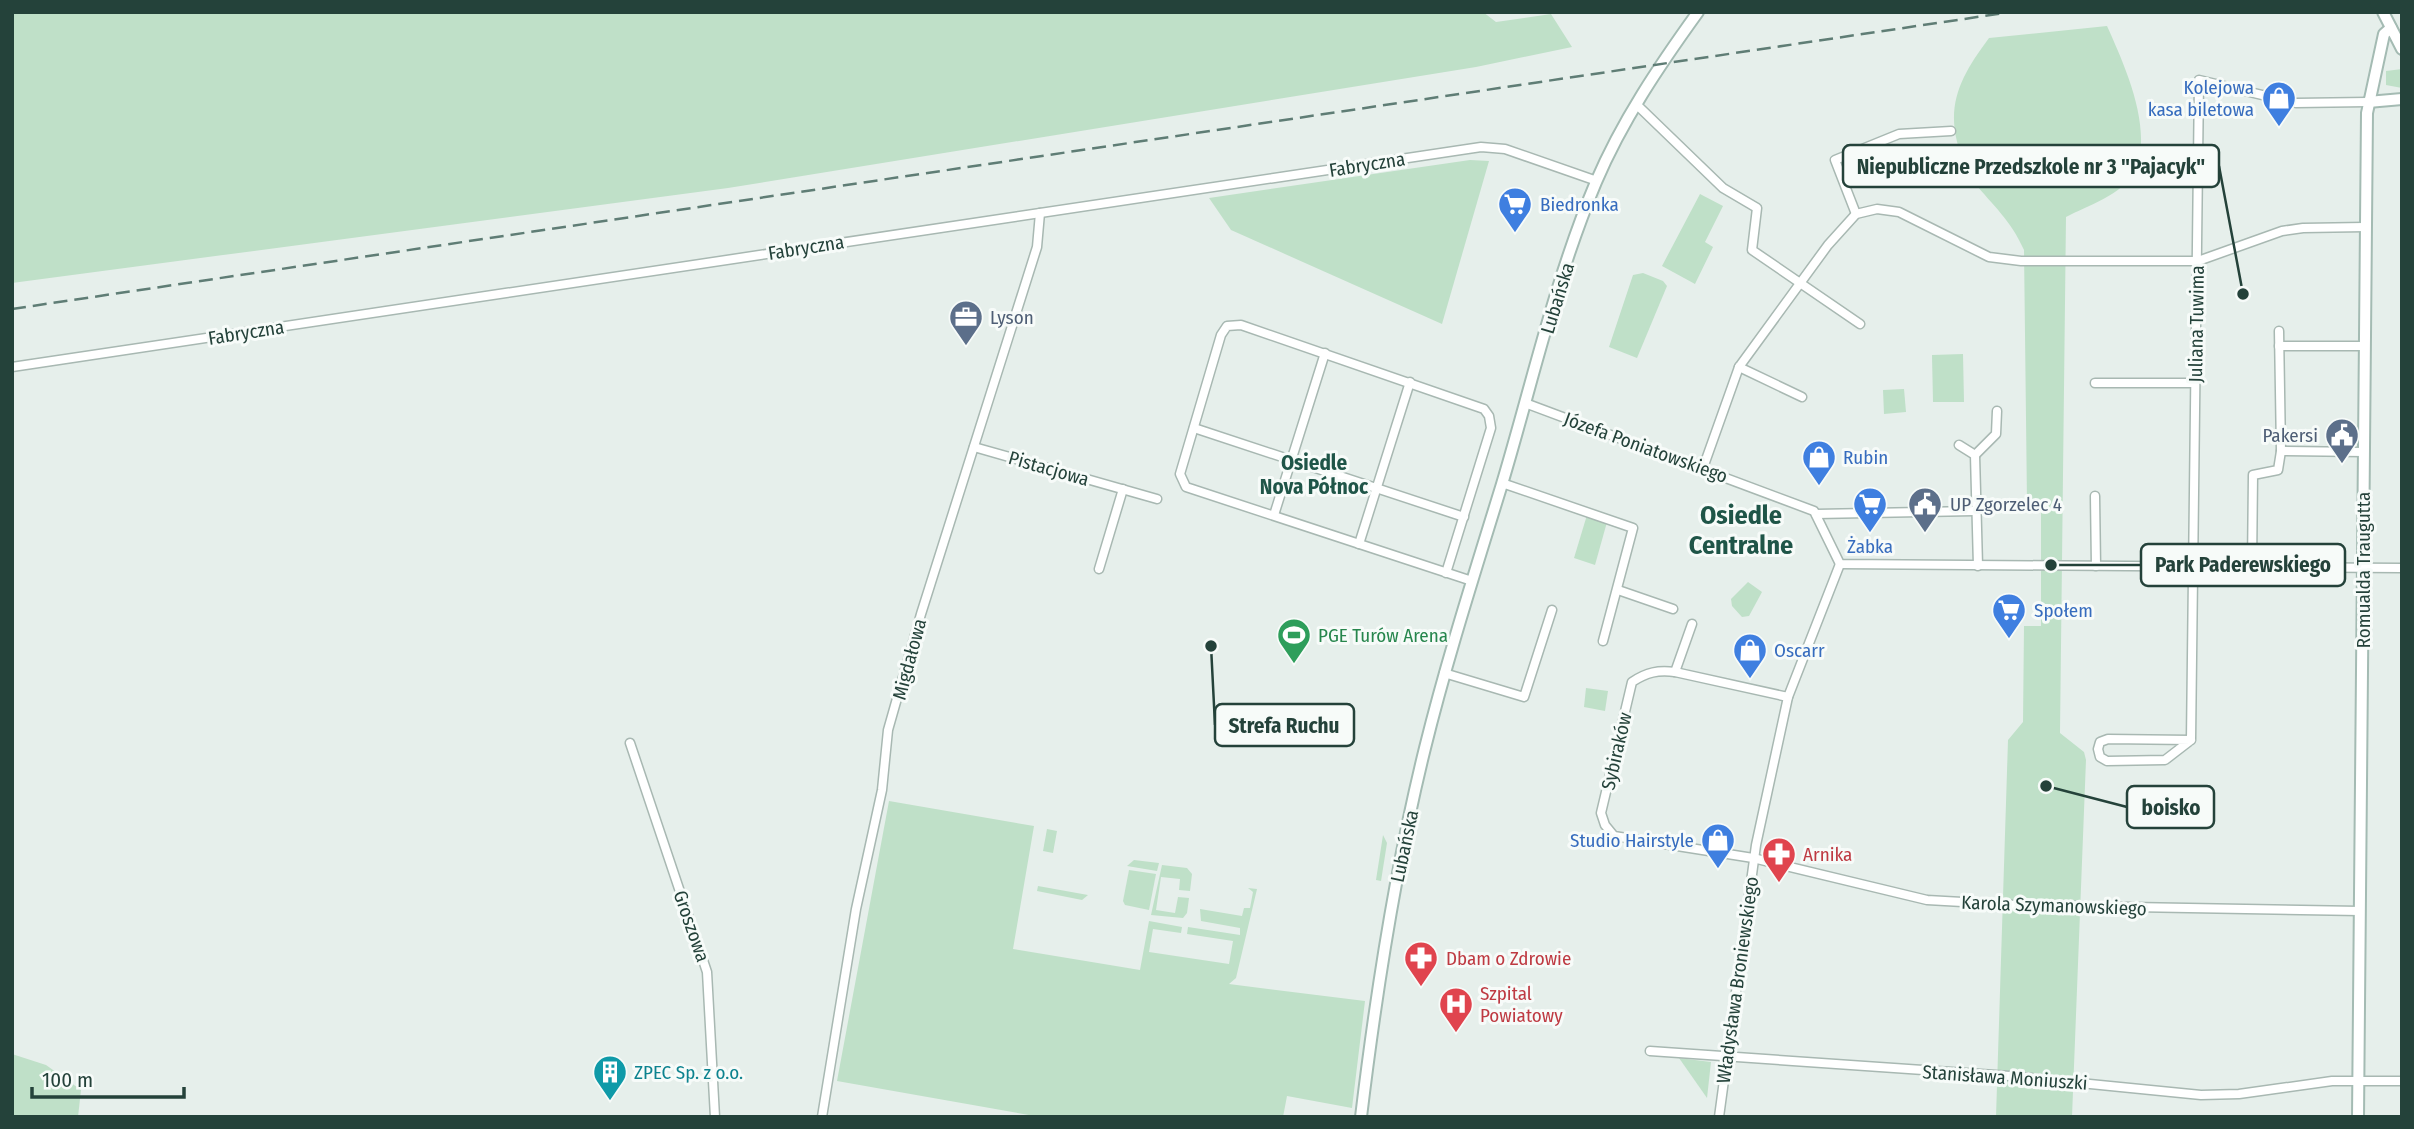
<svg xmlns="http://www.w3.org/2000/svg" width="2414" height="1129" font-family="'Fira Sans Condensed',sans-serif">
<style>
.green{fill:#bfe0c8}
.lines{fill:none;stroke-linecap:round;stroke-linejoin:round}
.street-casing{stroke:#a8b8b2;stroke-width:11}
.secondary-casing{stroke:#a4bbb3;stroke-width:14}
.street{stroke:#fff;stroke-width:8}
.secondary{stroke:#fff;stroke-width:10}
.rail{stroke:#5f7d75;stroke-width:2.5;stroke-dasharray:14 7;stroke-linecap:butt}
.labels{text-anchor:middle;stroke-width:6;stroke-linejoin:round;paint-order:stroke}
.shop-label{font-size:19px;fill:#366cbe;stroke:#f7fbf9;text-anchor:start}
.street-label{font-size:19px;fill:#24423a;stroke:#f7fbf9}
.service-label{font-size:19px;fill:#4e5e75;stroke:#f7fbf9;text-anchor:start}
.leisure-label{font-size:19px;fill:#27864d;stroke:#f7fbf9;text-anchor:start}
.health-label{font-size:19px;fill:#be3a42;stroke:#f7fbf9;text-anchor:start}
.culture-label{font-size:19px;fill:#0d838f;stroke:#f7fbf9;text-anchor:start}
.neighbourhood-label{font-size:21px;font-weight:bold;fill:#1f5548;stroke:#f7fbf9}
.district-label{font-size:26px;font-weight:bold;fill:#1f5548;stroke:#f7fbf9}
.leader{fill:none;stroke:#24423a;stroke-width:2.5}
.callout-dot{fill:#24423a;stroke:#f7fbf9;stroke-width:2.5}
.callout{fill:#f7fbf9;stroke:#24423a;stroke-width:2.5}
.callout-label{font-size:21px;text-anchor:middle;font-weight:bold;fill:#24423a}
</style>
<rect width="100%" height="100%" fill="#e6efeb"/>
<g class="green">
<path d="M12,12H1483L1496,22L1551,14L1572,47L1476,67L728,188L12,283Z"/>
<path d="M2107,26C2124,64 2155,131 2134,172C2122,195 2087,206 2066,217L2060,733L2084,752L2086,760L2072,1117H1996L2008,740L2023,722L2024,626H2041V504L2027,503L2024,250C2010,219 1994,207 1973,181C1968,174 1966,165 1962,157C1943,108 1960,77 1989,38Z"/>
<path d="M2402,69V88L2386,85V71Z"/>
<path d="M1470,160L1489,161L1442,324L1231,230L1209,198Z"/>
<path d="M1700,194L1723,206L1705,242L1713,247L1695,284L1662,266Z"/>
<path d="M1643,273L1663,281L1667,286L1637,358L1609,347L1633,275Z"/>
<path d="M1963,354L1964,402H1933L1932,355Z"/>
<path d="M1904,389L1906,412L1884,414L1883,390Z"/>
<path d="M1587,515L1607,522L1595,565L1574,558Z"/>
<path d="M1748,582L1762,592L1749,616L1742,617L1732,606L1731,599Z"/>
<path d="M1586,688L1608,691L1605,711L1584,707Z"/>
<path d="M889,801L1034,826L1013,949L1140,970L1149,921L1182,927L1181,933L1153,929L1149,952L1229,964L1233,941L1187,934L1188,927L1240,935V928L1201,921L1200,909L1242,916L1244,908H1250L1253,892L1248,888L1257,889L1236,978L1229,984L1365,1001L1352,1108L1287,1096L1283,1117H1040L837,1081Z"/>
<path d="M1047,829L1057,831L1053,853L1043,851Z"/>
<path d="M1383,835L1387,843L1381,881L1376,880Z"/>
<path d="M1134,860L1159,863L1157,871L1127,866Z"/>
<path d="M1162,865L1187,868L1192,874L1190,891L1179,890L1180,879L1161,877L1156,910L1175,913L1178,897L1189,898L1187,913L1183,918L1151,915Z"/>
<path d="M1129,870L1156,874L1149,910L1125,905L1123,901Z"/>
<path d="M1038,886L1088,895L1082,900L1037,891Z"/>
<path d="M12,1054L46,1065L81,1090L78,1117H12Z"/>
<path d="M1679,1058L1711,1062L1707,1098Z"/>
</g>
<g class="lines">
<g class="street-casing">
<g id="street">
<path d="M1636,104L1723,188L1757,208L1752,250L1860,324"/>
<path d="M1856,214L1835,160L1899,134L1951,131"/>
<path d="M2279,331L2281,451"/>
<path d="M2279,346H2365"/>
<path d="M12,367L1481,147L1505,149L1597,181"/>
<path d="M1739,367L1802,397"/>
<path d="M2095,383H2195"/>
<path d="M1525,403L1814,511L1840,564L2402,568"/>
<path d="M1194,428L1464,517"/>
<path d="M1959,445L1975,455L1978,566"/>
<path d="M974,447L1157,499"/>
<path d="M1975,455L1996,434L1997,411"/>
<path d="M1703,468L1739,367L1828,245L1856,214L1877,209L1899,212L1989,257L2021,261H2198L2282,231L2303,228L2365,227"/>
<path d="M1502,483L1633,528L1603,641"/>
<path d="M2095,496L2096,566"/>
<path d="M1816,514L1974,511"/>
<path d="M1274,515L1325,353"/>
<path d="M1359,544L1410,382"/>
<path d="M2252,567L2253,475L2278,470L2281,451L2364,452"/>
<path d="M1099,569L1123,489"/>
<path d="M1446,573L1491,428L1489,416L1484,409L1241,325L1227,326L1221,335L1180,474L1186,487L1472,581"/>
<path d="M1618,590L1673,609"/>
<path d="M1675,672L1692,624"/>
<path d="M1444,673L1524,697L1552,610"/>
<path d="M1788,697L1675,672C1658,670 1647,672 1632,682L1601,813L1605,825L1614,836L1753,858L1927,900L2016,905L2360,911"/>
<path d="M2191,740L2165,760L2107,761L2100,757L2098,749L2100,742L2108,739L2191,740L2199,80L2296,103L2368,102"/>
<path d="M630,743L707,972L715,1117"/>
<path d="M1650,1051L2010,1076L2201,1095L2239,1094L2332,1081H2402"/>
<path d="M822,1117L856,909L882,790L888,730L921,614L1037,247L1040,213"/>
<path d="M1719,1117L1756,845L1788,697L1840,564"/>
</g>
</g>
<g class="secondary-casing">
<g id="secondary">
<path d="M2383,12L2402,49"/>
<path d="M2368,102L2402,99"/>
<path d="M1361,1117C1376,993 1395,869 1425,748C1447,659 1475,572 1502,484C1532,384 1555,279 1596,182C1622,121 1659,66 1698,12"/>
<path d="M2358,1117L2367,113L2384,34L2391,28"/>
</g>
</g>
<use href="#street" class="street"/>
<use href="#secondary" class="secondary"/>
<path class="rail" d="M12,309L2011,12"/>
</g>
<defs>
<g id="shop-pin" transform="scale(1.75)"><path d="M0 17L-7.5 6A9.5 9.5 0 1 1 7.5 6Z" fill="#3f7fe0" stroke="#f7fbf9"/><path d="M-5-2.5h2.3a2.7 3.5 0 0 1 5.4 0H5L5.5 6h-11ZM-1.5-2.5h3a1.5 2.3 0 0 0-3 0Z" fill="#fff"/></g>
<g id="supermarket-pin" transform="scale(1.75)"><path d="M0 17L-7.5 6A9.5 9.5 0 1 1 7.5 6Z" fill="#3f7fe0" stroke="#f7fbf9"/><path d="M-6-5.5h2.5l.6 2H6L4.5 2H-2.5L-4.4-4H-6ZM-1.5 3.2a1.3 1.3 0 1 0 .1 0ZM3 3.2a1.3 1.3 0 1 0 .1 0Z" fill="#fff"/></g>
<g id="office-pin" transform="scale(1.75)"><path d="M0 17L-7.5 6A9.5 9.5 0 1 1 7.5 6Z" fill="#5c6f8a" stroke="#f7fbf9"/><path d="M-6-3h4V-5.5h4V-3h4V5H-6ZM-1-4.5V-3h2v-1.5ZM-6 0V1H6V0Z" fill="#fff"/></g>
<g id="civic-pin" transform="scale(1.75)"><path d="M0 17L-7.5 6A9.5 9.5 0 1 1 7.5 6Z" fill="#5c6f8a" stroke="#f7fbf9"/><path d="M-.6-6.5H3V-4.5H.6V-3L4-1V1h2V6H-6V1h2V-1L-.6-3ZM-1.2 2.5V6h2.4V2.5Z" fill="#fff"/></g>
<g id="stadium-pin" transform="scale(1.75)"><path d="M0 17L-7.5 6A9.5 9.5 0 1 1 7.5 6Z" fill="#2e9e5b" stroke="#f7fbf9"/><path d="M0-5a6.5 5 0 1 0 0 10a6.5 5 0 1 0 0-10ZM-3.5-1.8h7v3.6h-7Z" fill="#fff"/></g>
<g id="pharmacy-pin" transform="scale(1.75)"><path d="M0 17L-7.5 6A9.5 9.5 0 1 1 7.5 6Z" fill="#e0444e" stroke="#f7fbf9"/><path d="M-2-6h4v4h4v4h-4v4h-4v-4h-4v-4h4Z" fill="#fff"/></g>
<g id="hospital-pin" transform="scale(1.75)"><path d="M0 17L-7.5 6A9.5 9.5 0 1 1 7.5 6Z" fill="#e0444e" stroke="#f7fbf9"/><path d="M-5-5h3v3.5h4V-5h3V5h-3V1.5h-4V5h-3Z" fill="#fff"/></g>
<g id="building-pin" transform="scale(1.75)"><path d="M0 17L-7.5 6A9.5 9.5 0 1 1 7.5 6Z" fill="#0f9aa8" stroke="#f7fbf9"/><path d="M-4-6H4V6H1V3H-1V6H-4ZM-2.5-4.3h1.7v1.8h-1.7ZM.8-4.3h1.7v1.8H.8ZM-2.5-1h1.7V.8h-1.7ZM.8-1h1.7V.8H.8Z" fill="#fff"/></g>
</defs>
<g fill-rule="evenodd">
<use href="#shop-pin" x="2279" y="98"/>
<use href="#supermarket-pin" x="1515" y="204"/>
<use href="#office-pin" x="966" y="317"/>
<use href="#civic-pin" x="2342" y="435"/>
<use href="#shop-pin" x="1819" y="457"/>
<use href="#supermarket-pin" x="1870" y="504"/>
<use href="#civic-pin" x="1925" y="504"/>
<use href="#supermarket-pin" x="2009" y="610"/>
<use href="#stadium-pin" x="1294" y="635"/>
<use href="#shop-pin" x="1750" y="650"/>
<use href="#shop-pin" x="1718" y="840"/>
<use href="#pharmacy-pin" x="1779" y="854"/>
<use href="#pharmacy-pin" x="1421" y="958"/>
<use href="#hospital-pin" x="1456" y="1004"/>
<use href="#building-pin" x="610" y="1072"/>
</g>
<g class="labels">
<g class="shop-label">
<text x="2254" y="94" text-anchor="end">Kolejowa<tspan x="2254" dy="22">kasa biletowa</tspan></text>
<text x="1540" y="211">Biedronka</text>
<text x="1843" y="464">Rubin</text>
<text x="1870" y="553" text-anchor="middle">Żabka</text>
<text x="2034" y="617">Społem</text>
<text x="1774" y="657">Oscarr</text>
<text x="1694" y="847" text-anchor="end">Studio Hairstyle</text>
</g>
<g class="street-label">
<text transform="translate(1367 164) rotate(-9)" y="7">Fabryczna</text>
<text transform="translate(806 247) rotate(-9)" y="7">Fabryczna</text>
<text transform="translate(1557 298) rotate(-73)" y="7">Lubańska</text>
<text transform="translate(2196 324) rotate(-89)" y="7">Juliana Tuwima</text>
<text transform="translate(246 332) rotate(-9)" y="7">Fabryczna</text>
<text transform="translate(1646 447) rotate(20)" y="7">Józefa Poniatowskiego</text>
<text transform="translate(1049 468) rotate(16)" y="7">Pistacjowa</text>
<text transform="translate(2363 570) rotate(-90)" y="7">Romualda Traugutta</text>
<text transform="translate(909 659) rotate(-75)" y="7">Migdałowa</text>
<text transform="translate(1616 751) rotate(-77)" y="7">Sybiraków</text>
<text transform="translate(1404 846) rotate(-78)" y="7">Lubańska</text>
<text transform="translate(2054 905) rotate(2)" y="7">Karola Szymanowskiego</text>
<text transform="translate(692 926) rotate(71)" y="7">Groszowa</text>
<text transform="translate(1737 980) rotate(-82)" y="7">Władysława Broniewskiego</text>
<text transform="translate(2005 1077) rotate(4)" y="7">Stanisława Moniuszki</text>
</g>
<g class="service-label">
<text x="990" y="324">Lyson</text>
<text x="2318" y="442" text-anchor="end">Pakersi</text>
<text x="1950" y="511">UP Zgorzelec 4</text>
</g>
<g class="leisure-label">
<text x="1318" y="642">PGE Turów Arena</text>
</g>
<g class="health-label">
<text x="1803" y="861">Arnika</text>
<text x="1446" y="965">Dbam o Zdrowie</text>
<text x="1480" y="1000">Szpital<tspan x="1480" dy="22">Powiatowy</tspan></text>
</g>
<g class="culture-label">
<text x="634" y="1079">ZPEC Sp. z o.o.</text>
</g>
<g class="neighbourhood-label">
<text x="1314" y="470">Osiedle<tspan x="1314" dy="24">Nova Północ</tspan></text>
</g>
<g class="district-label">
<text x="1741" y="524">Osiedle<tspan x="1741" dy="30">Centralne</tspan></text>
</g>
</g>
<path class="leader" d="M2243 294L2219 166M2051 565L2141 565M1211 646L1215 725M2046 786L2127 807"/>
<g class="callout-dot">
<circle cx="2243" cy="294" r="7"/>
<circle cx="2051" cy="565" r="7"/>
<circle cx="1211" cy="646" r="7"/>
<circle cx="2046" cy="786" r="7"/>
</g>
<g class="callout">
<rect x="1843" y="145" width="376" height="42" rx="7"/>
<rect x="2141" y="544" width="204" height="42" rx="7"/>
<rect x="1215" y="704" width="139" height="42" rx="7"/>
<rect x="2127" y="786" width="87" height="42" rx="7"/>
</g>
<g class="callout-label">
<text x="2031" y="174">Niepubliczne Przedszkole nr 3 "Pajacyk"</text>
<text x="2243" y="572">Park Paderewskiego</text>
<text x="1284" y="733">Strefa Ruchu</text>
<text x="2171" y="815">boisko</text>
</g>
<rect width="2414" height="1129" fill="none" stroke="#24423a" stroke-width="28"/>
<path d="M32 1087v10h152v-10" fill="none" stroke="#24423a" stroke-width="3.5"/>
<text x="42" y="1087" font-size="21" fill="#24423a" stroke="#f7fbf9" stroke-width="5" paint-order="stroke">100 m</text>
</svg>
